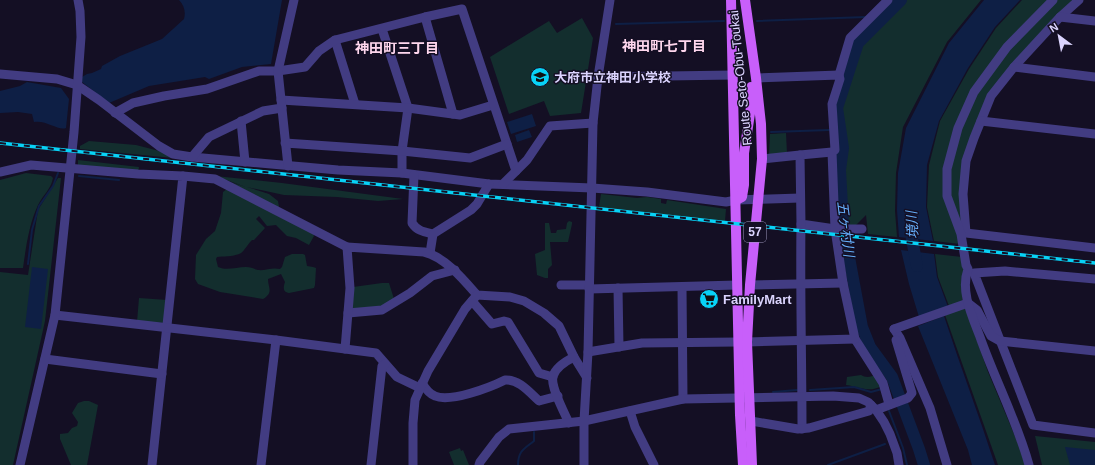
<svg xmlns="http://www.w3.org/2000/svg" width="1095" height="465" font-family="Helvetica,'Noto Sans JP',sans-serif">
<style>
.green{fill:#132e2e}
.water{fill:#0e1f45}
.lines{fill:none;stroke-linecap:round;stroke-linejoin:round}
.stream{stroke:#0e1f45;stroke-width:2}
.river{stroke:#0e1f45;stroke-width:12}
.minor{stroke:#423c82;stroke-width:9}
.major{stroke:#c85ffa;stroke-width:10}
.rail-casing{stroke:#08d2f6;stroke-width:3.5}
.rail{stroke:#140f24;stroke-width:2;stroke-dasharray:6;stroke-linecap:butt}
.labels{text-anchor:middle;stroke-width:3;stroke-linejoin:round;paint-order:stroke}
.shield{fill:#140f24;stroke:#9f99bd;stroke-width:1}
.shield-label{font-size:12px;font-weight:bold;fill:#dbd4fe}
.poi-label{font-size:13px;font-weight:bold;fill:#dbd4fe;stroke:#140f24;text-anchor:start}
.street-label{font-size:13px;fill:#dbd4fe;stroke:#140f24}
.neighbourhood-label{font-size:14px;font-weight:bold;fill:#fed6ed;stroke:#140f24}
.water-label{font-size:14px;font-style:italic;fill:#65aefa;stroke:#140f24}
</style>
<rect width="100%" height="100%" fill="#140f24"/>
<g class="green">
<path d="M905,0H981L947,42L903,127L896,173L895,211L897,237L868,234L866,215L854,227H849L842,170L846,148L840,108L861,45Z"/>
<path d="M1022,0H1074L990,95L964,160L962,228L960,244L934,241L927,207L929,165L940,121L969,69L996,28Z"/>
<path d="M582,18L593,38L581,113L550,116L544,101L509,114L490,57L549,21L557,33Z"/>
<path d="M786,133L787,154L769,155L770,134Z"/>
<path d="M89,141L136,145L194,160L80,149V146Z"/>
<path d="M78,160L139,167L138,173L78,166Z"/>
<path d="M26,173L51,176L53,178C51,189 43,195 38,205C29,224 26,247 23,268H0V180Z"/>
<path d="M196,174L282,183L403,199L378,201L337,197L284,195L247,187L269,194L278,201L279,207L276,208L230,182L246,187L218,177Z"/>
<path d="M58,178H61L45,321L13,465H0V272L28,275L38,210Z"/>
<path d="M227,189L313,233L314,236L309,245L296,238L287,236L276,225L267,226L259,216L256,219L265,228L254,240H252C249,243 247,246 244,250C240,257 225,256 217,257L216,259L218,267C227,271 236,267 246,267C251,267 254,269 258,270C265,271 272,267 280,269L282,267L285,257L292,254H303L305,255L307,266L313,267L316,268L315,285L314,288L289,293C283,292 283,288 285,282L281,274L268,279C268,288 274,292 263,299L220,292L198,284L195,279L196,255L206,239L215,231L221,213L223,192Z"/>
<path d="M601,194L637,198L647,197L661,199V203L666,204L667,200L726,209L725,221L599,207Z"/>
<path d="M569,221L572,222V224L568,242H550L552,265L548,269V278H545L537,275L535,254L545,250V223H549L551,233H556L557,230L566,229L567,223Z"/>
<path d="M935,254L962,257L965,288L962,295L963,302L949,306L938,277Z"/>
<path d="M382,283H389L394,299L379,309H351L353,287Z"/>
<path d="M139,298L167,300L165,323L137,322Z"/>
<path d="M965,307L988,372L1019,446L1025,465H998L945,315Z"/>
<path d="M861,375C865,378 872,377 875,375L882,386C868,393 861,387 846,385L847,377Z"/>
<path d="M84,401H89L98,405L87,465H71L60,439V434L68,433L72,428L77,426L78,422L72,413L78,403Z"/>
<path d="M1035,436L1095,442V465H1042Z"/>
<path d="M460,448L461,451L463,450L469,465H454L449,452Z"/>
</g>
<g class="water">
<path d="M179,0H282L271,64L242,67L209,79L205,77L149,86L109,103L82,82V77L87,74L92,73L101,69L102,66L120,56L162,39L184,19C186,12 184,5 179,0Z"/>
<path d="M984,0H1020L995,27L968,68L939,121L927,165L926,207L933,241L899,237L897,210L898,173L906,128L949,43Z"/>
<path d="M27,82L61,88L69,99L66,128C58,131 47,120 34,122L32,114L18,112L0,113V91L20,86Z"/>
<path d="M532,114L536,126L511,134L507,122Z"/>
<path d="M529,130L532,137L517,142L515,135Z"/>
<path d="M901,250L934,254L937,277L948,307L919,317L909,284Z"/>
<path d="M32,267L48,269L41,329L25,327Z"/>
<path d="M944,316C960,366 979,415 995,465H972L968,450L918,326Z"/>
<path d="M1065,447L1095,450V465H1070Z"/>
</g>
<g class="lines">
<g class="stream">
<path d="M757,21L866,17"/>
<path d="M872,22L875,26"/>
<path d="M616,24L724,21"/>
<path d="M771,132L829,130"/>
<path d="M79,176L119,180"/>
<path d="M28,264L32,230L39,206L53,186L58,173"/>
<path d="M810,390L854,387L871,392L882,389"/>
<path d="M773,392L797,390"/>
<path d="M889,411L903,448L907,465"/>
<path d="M518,465C518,451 524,449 534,441V432"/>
<path d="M828,465L885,444"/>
</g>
<g class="river">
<path d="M901,0L858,43L837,108L843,148L840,170L843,225L862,327L870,347L892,377L919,449L924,465"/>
<path d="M911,223V234L917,266"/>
</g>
<g class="minor">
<path d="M1079,0L1060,17L1014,67L991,96L974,138L966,161L963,194L966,233L1095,248"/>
<path d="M425,17L453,114"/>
<path d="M1060,17L1095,21"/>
<path d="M382,29L408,108L402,151V173"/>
<path d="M335,40L355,104"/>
<path d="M1014,67L1095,77"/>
<path d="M0,74L57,79L77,85L99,100L159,146L173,154L192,157L338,170L402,173L489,184L592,188L647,192L726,202L736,200L800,198"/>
<path d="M839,75L850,38L888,0"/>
<path d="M598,77L734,75"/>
<path d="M281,100L408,108L460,115L493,105"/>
<path d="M115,113L133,103L164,96L207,89L259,71H278L305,67L319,51L335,40L425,17L462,9L516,171"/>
<path d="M241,121L245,162"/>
<path d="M981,121L1095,134"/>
<path d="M285,143L402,151L470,158L507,144"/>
<path d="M832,152L800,155L801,224L835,229H862"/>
<path d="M192,157L209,137L263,111L282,108"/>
<path d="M762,159L800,155"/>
<path d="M288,166L278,71L294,0"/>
<path d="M0,172L31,165L138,174L183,176L152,465"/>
<path d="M414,175L412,223C417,231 425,232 433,234"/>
<path d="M183,176L215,179L347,247"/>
<path d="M503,184L527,160L550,126L593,123"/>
<path d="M801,224C800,292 802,360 802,429"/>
<path d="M430,253L433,234L471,210L477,204L489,184"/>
<path d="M1095,279L1005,271L974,273L1033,425L1095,433"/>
<path d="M561,285H589"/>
<path d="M750,285L843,283"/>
<path d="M682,287L683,399"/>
<path d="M618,288L619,347"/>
<path d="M589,289L737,285"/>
<path d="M472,301L492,324L504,321L508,322L539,373L553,377"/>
<path d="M968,303L977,310L991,336L1000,341L1095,351"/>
<path d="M348,313L382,310L410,293L432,276L455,270"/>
<path d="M55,315L276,340L376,353L397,377L420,388"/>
<path d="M894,329L900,338L930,408L947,465"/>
<path d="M894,329L968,303"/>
<path d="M855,339L883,383L889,404"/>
<path d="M747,342L855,339L843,283L835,229L832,152L835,150L832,104L840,79L839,75L756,78"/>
<path d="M345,349L350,288L347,247L424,252C445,257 463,279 477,295L510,297L524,301L544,313L559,326L574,357L587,378"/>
<path d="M588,352L642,343L738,342"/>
<path d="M45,359L162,374"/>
<path d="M422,383C425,388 429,394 435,396C450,403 491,387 505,380C519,379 530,393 539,401L558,396"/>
<path d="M876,410L908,398L912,393L896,340"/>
<path d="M630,411L635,427L654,465"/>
<path d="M751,421L798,429L809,428L869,411L871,405"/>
<path d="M569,423C564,412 550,386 553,376C556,367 566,361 574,357"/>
<path d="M20,465L55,315L74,132L81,37L80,11L78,0"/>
<path d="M261,465L276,340"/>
<path d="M371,465L382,366L385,364"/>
<path d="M413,465V423L415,400L428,371L465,309L477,295"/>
<path d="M479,465L480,462L499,437L509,429L584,421L683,399L833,396L859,398L868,402L876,410L884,422L890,434L897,453L899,465"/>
<path d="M584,465V421L588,352L593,123L598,77L610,0"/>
<path d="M1029,465C1017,421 995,380 980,337C972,316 960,291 968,269L966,265L961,234L947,196V169L958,128L974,92L1007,47L1053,0"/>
</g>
<g class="major">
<path d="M731,0L740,415L743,465"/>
<path d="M745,0L756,78L761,124L762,159L750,285L747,342L752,465"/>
<path d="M736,200L742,197L744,185V153L751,107V87"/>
</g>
<g class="rail-casing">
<path id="rail" d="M0,143L1095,263"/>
</g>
<use href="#rail" class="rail"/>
</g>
<defs>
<g id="school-disc" transform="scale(1)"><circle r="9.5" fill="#08d2f6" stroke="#140f24"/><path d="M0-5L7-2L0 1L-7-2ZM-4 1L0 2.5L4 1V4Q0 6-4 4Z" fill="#111"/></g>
<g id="supermarket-disc" transform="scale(1)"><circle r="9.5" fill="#08d2f6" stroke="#140f24"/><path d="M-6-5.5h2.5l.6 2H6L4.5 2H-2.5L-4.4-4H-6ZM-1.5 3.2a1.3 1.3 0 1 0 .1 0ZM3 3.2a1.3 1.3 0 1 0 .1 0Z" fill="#111"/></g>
</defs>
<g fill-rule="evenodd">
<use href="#school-disc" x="540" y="77"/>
<use href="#supermarket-disc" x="709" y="299"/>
</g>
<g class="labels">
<rect class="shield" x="744" y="222" width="22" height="20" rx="3"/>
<g class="shield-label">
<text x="755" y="236">57</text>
</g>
<g class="poi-label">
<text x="554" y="82">大府市立神田小学校</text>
<text x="723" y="304">FamilyMart</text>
</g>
<g class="street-label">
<text transform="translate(740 78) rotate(-96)" y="5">Route Seto-Obu-Toukai</text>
</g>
<g class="neighbourhood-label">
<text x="664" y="51">神田町七丁目</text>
<text x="397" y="53">神田町三丁目</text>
</g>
<g class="water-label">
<text transform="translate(912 225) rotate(-93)" y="5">境川</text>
<text transform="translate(846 229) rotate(83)" y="5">五ヶ村川</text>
</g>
</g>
<g transform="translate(1059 36) rotate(328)" stroke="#140f24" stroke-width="3" paint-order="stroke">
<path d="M0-3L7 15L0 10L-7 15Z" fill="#dbd4fe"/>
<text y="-6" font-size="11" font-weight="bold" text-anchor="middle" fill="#dbd4fe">N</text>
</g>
</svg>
